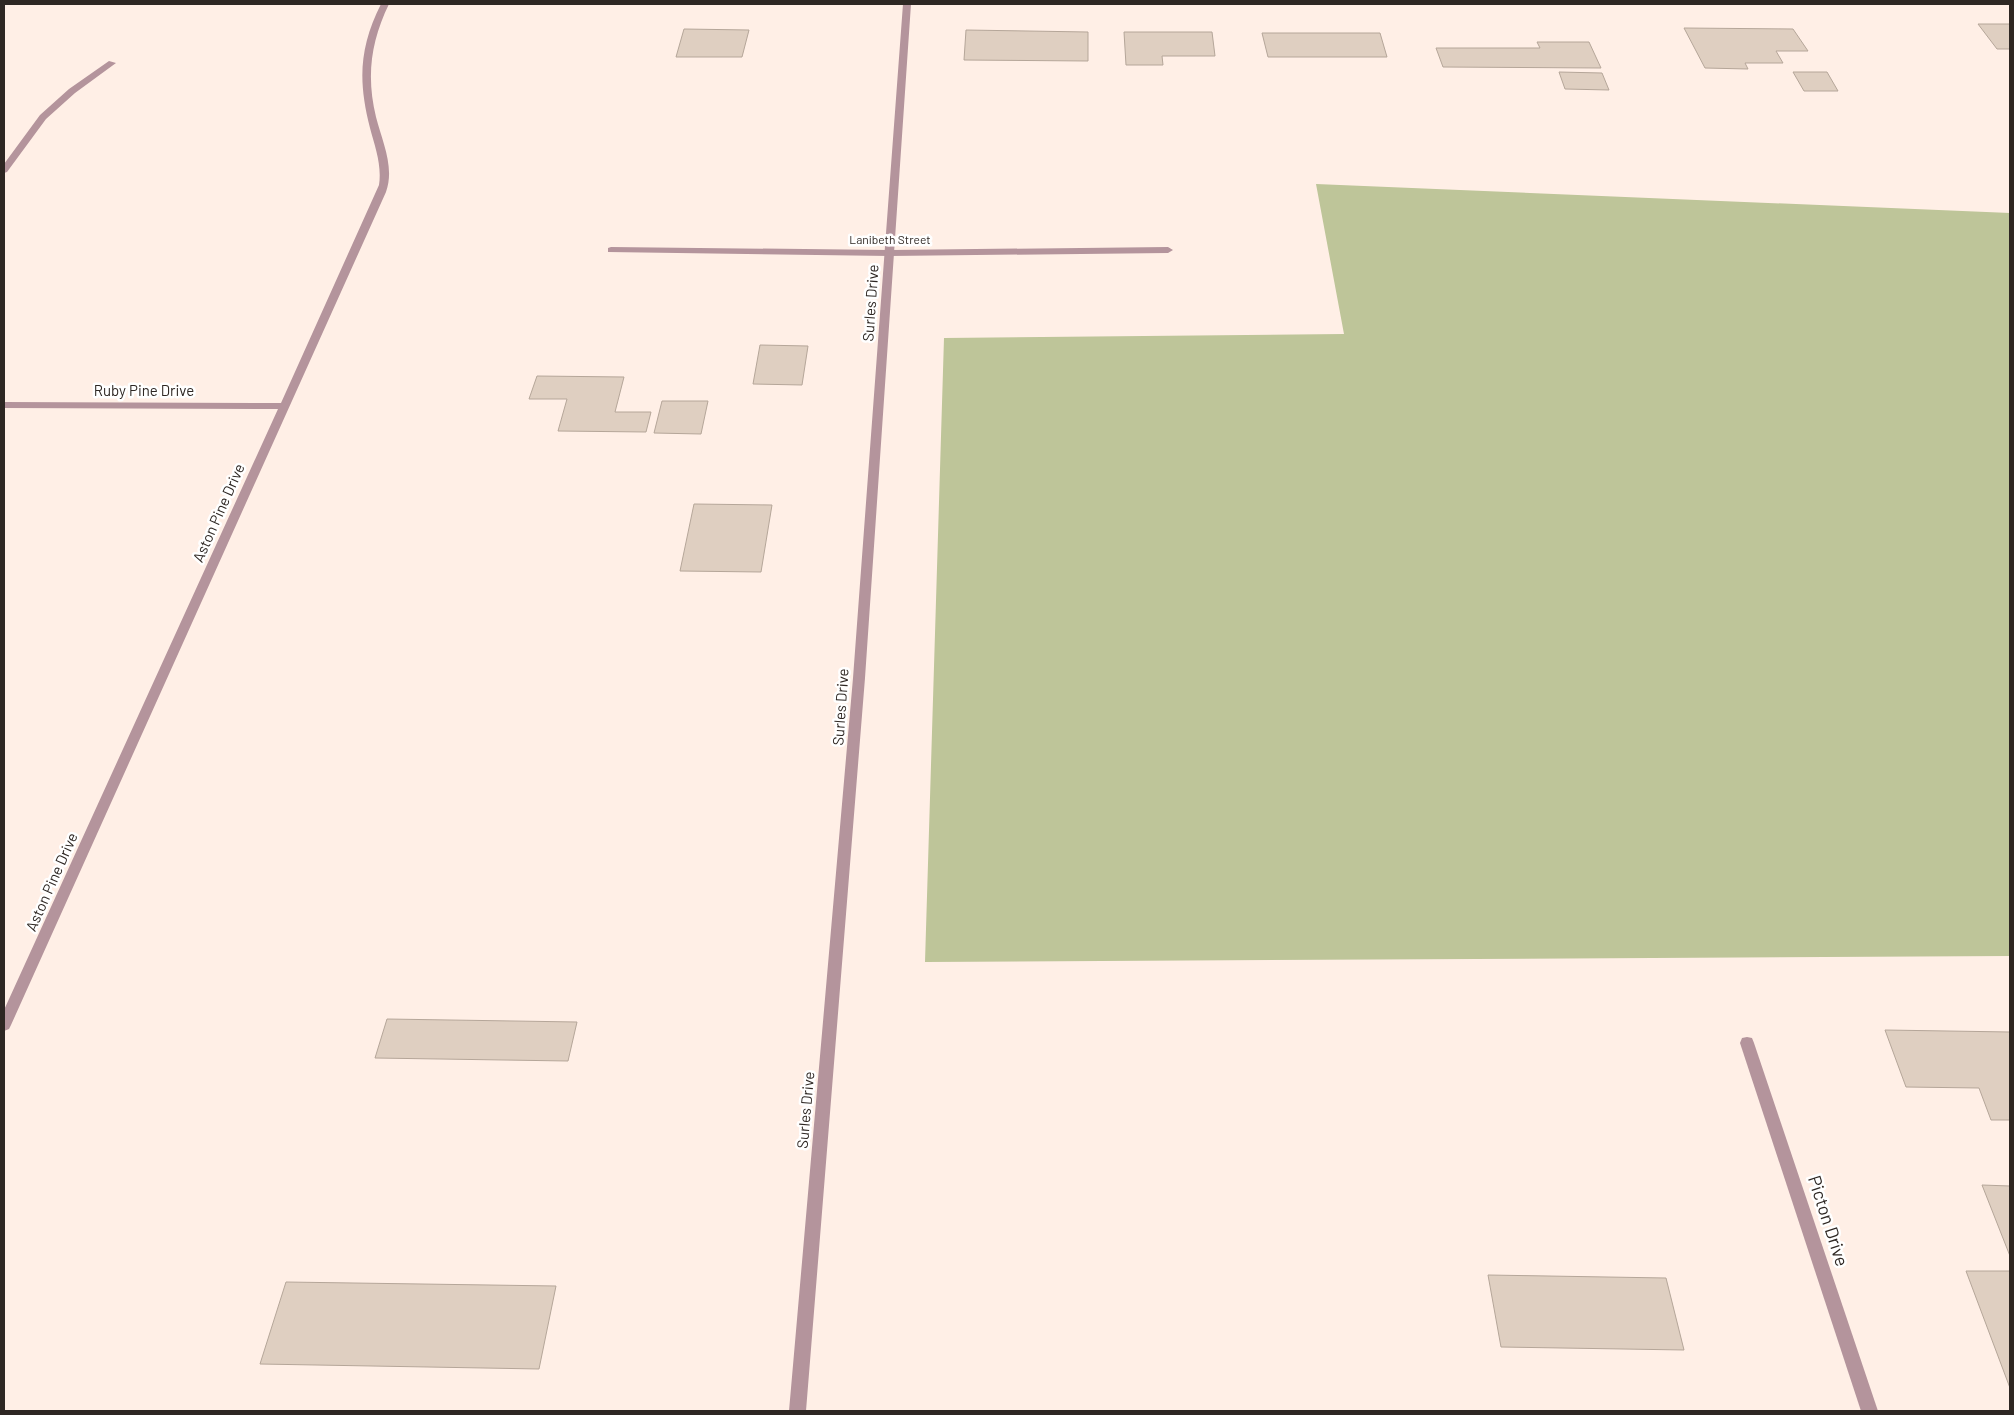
<svg xmlns="http://www.w3.org/2000/svg" width="2014" height="1415" font-family="Barlow,sans-serif">
<style>
.green{fill:#bec599}
.building{fill:#dfcfc1;stroke:#b5a699}
.lines{fill:none;stroke-linecap:round;stroke-linejoin:round}
.service{fill:#b4949c;fill-rule:evenodd}
.minor{fill:#b4949c;fill-rule:evenodd}
.labels{text-anchor:middle;stroke-width:5;stroke-linejoin:round;paint-order:stroke}
.far-street-label{font-size:12px;fill:#2e2723;stroke:#fff}
.street-label{font-size:15px;fill:#2e2723;stroke:#fff}
.near-street-label{font-size:18px;fill:#2e2723;stroke:#fff}
</style>
<rect width="100%" height="100%" fill="#ffefe6"/>
<path class="green" d="M1316,184L2010,213V956L925,962L944,338L1344,334Z"/>
<g class="building">
<path d="M1978,24H2010V49H1997Z"/>
<path d="M1684,28L1793,29L1808,51H1776L1783,63H1745L1748,69L1705,68Z"/>
<path d="M684,29L749,30L742,57H676Z"/>
<path d="M966,30L1088,32V61L964,60Z"/>
<path d="M1124,32H1212L1215,56H1162L1163,65H1126Z"/>
<path d="M1262,33H1380L1387,57H1268Z"/>
<path d="M1537,42H1589L1601,68L1443,67L1436,48H1540Z"/>
<path d="M1559,72L1602,73L1609,90L1565,89Z"/>
<path d="M1793,72H1827L1838,91H1804Z"/>
<path d="M760,345L808,346L802,385L753,384Z"/>
<path d="M537,376L624,377L615,412H651L646,432L558,431L567,399H529Z"/>
<path d="M662,401H708L701,434L654,433Z"/>
<path d="M694,504L772,505L761,572L680,571Z"/>
<path d="M387,1019L577,1022L568,1061L375,1058Z"/>
<path d="M1885,1030L2010,1032V1120H1991L1979,1088L1906,1087Z"/>
<path d="M1982,1185L2010,1186V1256Z"/>
<path d="M1966,1271H2010V1388Z"/>
<path d="M1488,1275L1666,1278L1684,1350L1501,1347Z"/>
<path d="M286,1282L556,1286L539,1369L260,1364Z"/>
</g>
<g class="lines">
<path class="service" d="M611,247L890,250L1168,247L1173,250L1168,253L890,256L608,252V248Z"/>
<g class="minor">
<path d="M381,4H389C371,41 366,76 376,117C382,141 395,167 386,192L11,1025L9,1029L4,1031V1010L278,409L4,408V402L281,403L379,185C382,165 375,147 370,128C358,81 359,48 381,4Z"/>
<path d="M903,4H911L865,678L806,1411H789L853,678Z"/>
<path d="M109,61L116,63L75,93L46,119L7,172L4,173V164L40,115L69,89Z"/>
<path d="M1747,1037L1752,1038L1754,1043L1878,1411H1861L1740,1043L1742,1038Z"/>
</g>
</g>
<g class="labels">
<g class="far-street-label">
<text x="890" y="244">Lanibeth Street</text>
</g>
<g class="street-label">
<text transform="translate(871 303) rotate(-86)" y="5">Surles Drive</text>
<text x="144" y="396">Ruby Pine Drive</text>
<text transform="translate(219 513) rotate(-66)" y="5">Aston Pine Drive</text>
<text transform="translate(841 707) rotate(-86)" y="5">Surles Drive</text>
<text transform="translate(52 882) rotate(-66)" y="5">Aston Pine Drive</text>
<text transform="translate(806 1110) rotate(-85)" y="5">Surles Drive</text>
</g>
<g class="near-street-label">
<text transform="translate(1828 1221) rotate(72)" y="6">Picton Drive</text>
</g>
</g>
<rect width="2014" height="1415" fill="none" stroke="#2e2723" stroke-width="10"/>
</svg>
